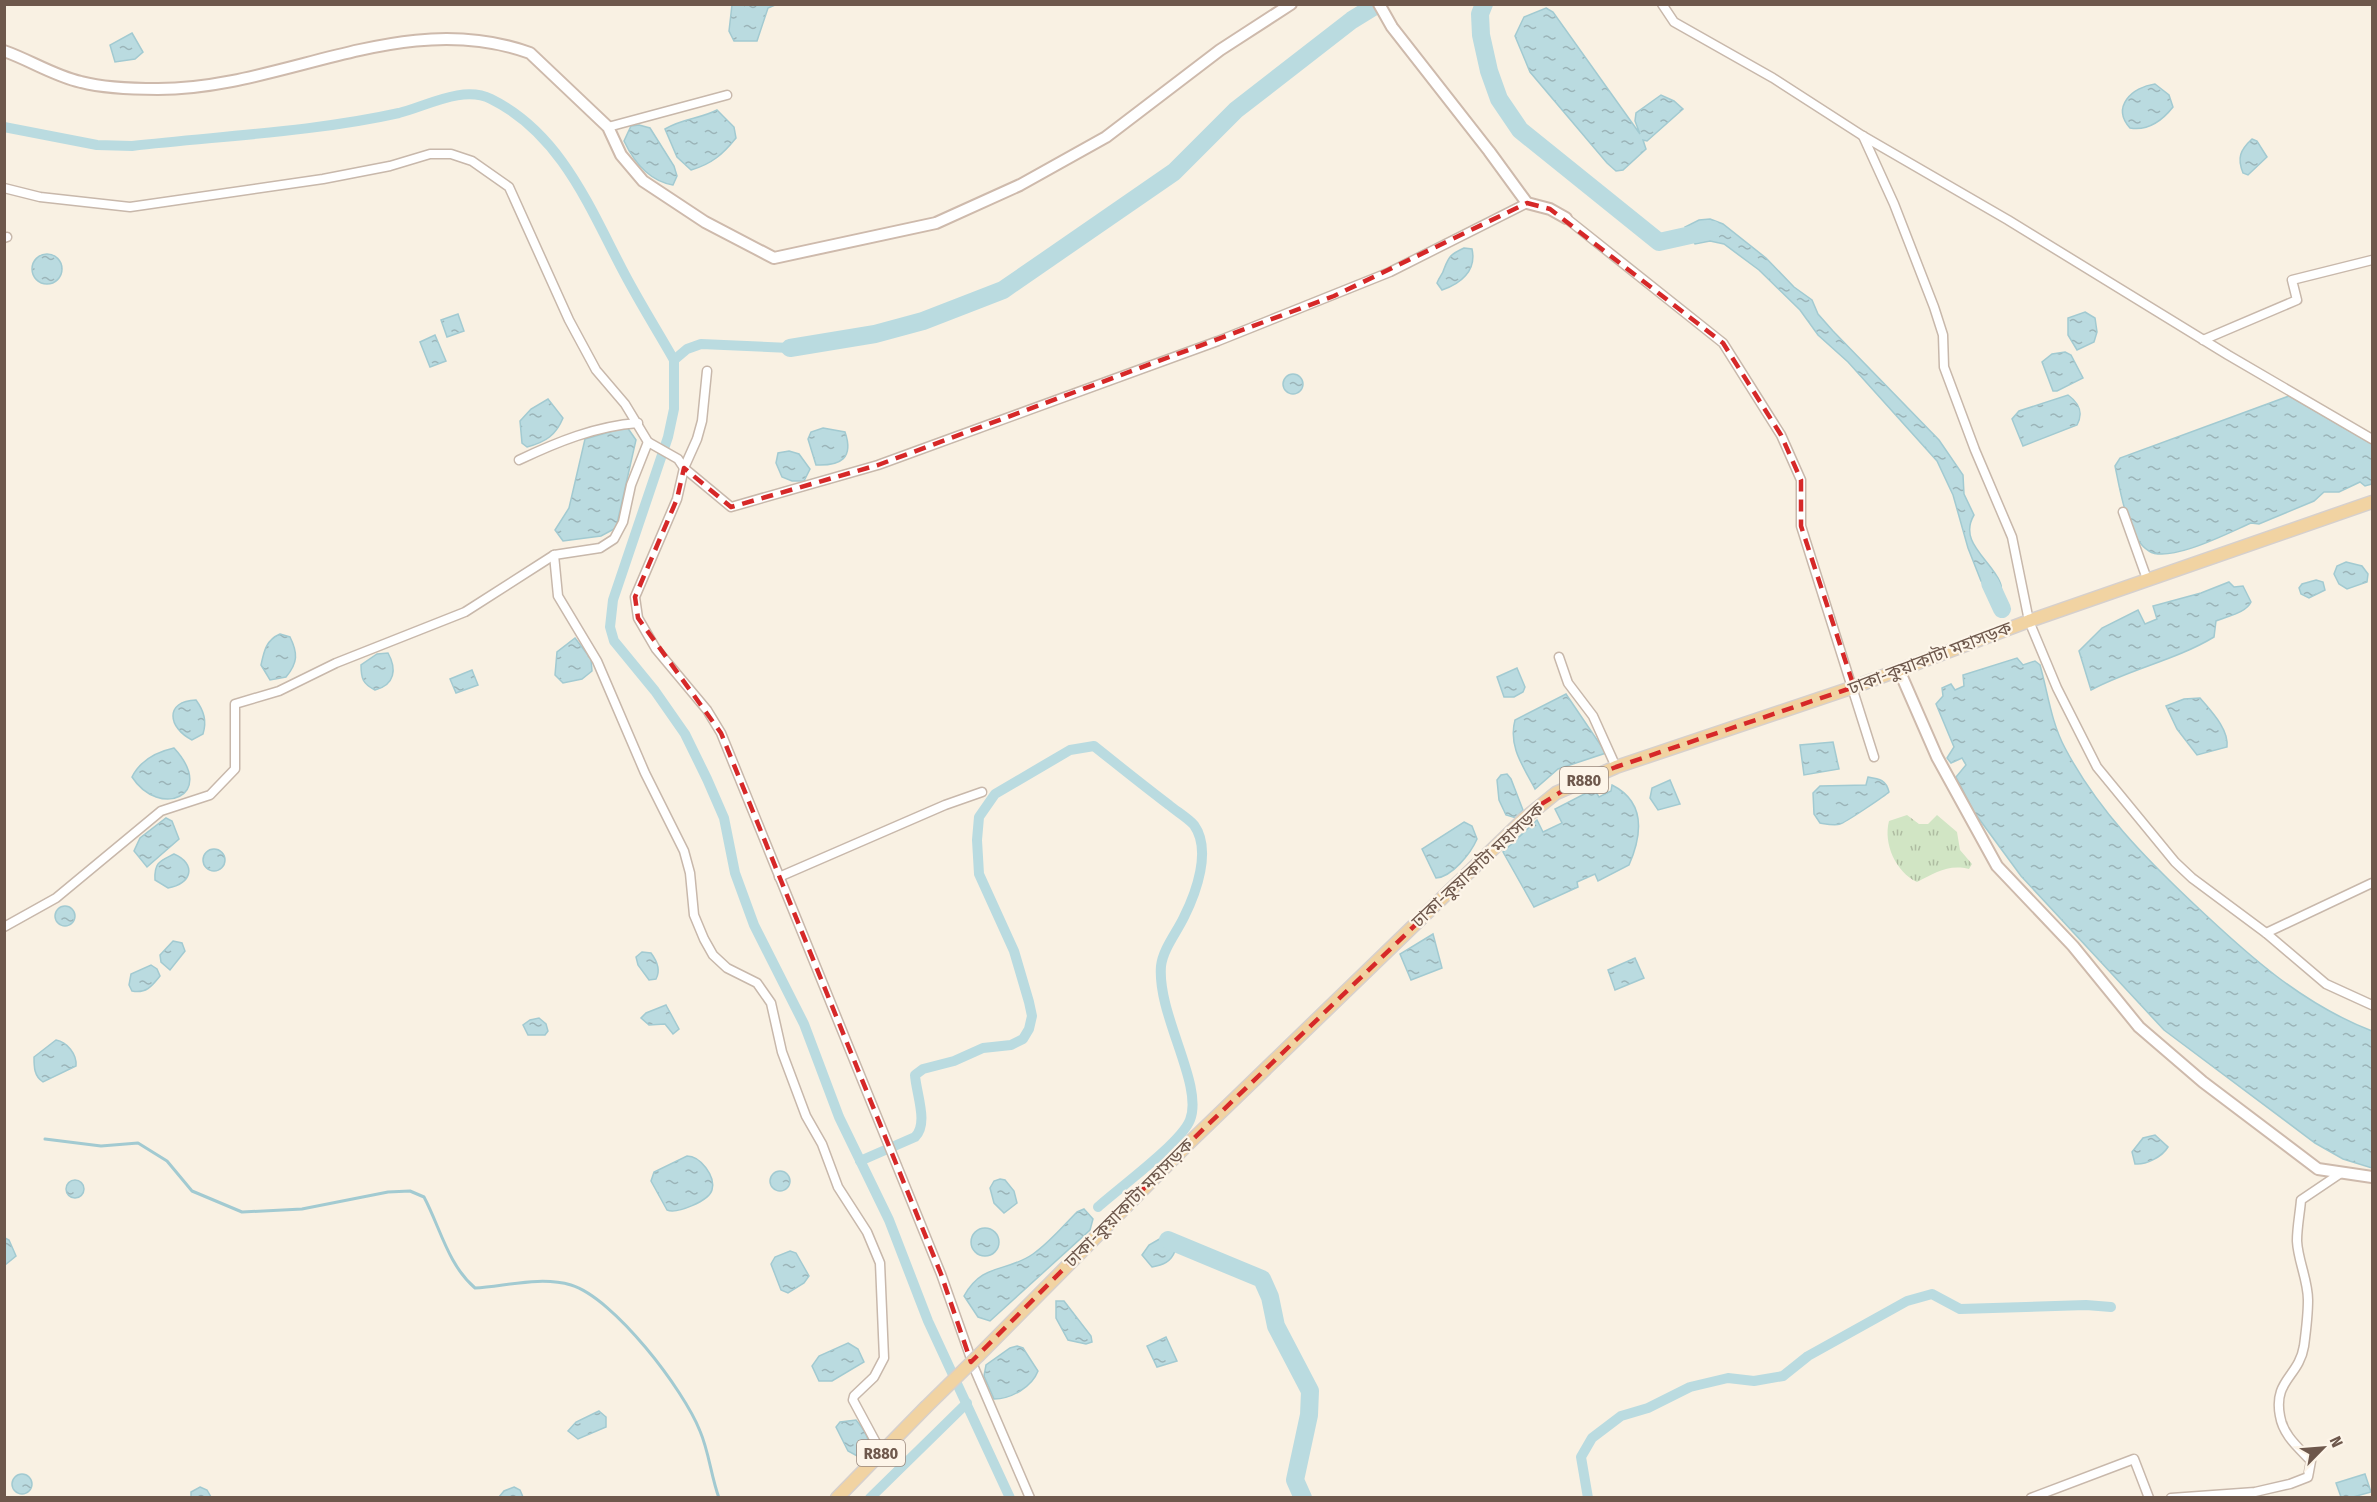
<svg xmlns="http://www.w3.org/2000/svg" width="2377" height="1502" font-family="'Fira Sans Condensed','Noto Sans Bengali',sans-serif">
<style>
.grass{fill:url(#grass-tufts)}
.water{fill:url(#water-ripples);stroke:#a2cad1;stroke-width:1.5}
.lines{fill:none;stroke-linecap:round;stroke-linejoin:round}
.stream{stroke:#a2cad1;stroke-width:3}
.canal{stroke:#badbe0;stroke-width:10}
.river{stroke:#badbe0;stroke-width:18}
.street-casing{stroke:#c8b8ab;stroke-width:11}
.secondary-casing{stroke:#cebaac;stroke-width:14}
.primary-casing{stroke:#d6d0cd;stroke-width:15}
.street{stroke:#fff;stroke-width:8}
.secondary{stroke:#fff;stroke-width:10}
.primary{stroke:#f1d3a2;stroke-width:12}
.primary-bridge-casing{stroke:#d6d0cd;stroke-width:15;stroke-linecap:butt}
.primary-bridge{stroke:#f1d3a2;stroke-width:12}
.marked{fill:none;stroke:#d62828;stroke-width:4.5;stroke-dasharray:12 8;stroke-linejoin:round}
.labels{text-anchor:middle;stroke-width:4.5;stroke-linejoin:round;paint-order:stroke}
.shield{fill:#fdf5e9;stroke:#99877b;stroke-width:1.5}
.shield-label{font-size:16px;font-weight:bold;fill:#6e584c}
.street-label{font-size:18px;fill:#6e584c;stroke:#fdf5e9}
</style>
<defs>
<pattern id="grass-tufts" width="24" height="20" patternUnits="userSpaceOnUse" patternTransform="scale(1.5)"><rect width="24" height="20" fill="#d1e5c4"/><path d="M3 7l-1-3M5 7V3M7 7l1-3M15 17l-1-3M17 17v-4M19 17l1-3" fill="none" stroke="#aebca1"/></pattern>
<pattern id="water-ripples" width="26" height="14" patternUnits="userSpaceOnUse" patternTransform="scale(1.5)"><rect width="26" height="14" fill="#badbe0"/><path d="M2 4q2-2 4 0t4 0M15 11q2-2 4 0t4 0" fill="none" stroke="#9bb4b8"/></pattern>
</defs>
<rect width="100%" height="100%" fill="#f9f1e3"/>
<path class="grass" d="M1907,815L1919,824H1928L1937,815L1957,832L1960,850L1972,864L1969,869C1948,864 1935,873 1917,882C1896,872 1883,844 1889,821Z"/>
<g class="water">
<path d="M732,5H775L768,8L757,41H734L729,31Z"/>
<path d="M1546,8L1553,12L1640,134L1635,121L1636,113L1661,95L1674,101L1683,109L1647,141L1643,140L1646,149L1623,170L1616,171L1607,163L1530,72L1515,36L1524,17Z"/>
<path d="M132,33L143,52L135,59L115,62L110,45Z"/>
<path d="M2155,84L2169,95L2173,107C2162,121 2148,131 2130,128C2111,107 2132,87 2155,84Z"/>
<path d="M717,110L734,127L736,138C723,154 712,164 691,170L677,157L665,129C683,118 700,119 717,110Z"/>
<path d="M639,125L650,128L674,166L677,176L673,185C649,181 634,162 624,141L631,126Z"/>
<path d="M2252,139L2257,141L2267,157L2248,175L2243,173C2237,158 2240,150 2252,139Z"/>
<path d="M1710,219L1723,224L1766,258L1794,287L1812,300L1818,314L1833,331L1939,440L1963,475L1964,494L1974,515C1958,542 1990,559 2000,582C2004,590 1999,596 2002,604L1997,606L1981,581L1968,548L1953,495L1937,461L1848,362L1818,335L1800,310L1759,270L1724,244L1710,241L1695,244L1685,227L1699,220Z"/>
<path d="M1464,248L1472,249C1477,271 1460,284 1442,290L1437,283C1439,277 1443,274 1444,269C1449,256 1451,254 1464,248Z"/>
<circle cx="47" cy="269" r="15"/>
<path d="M2085,312L2095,318L2097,332L2094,342L2077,350L2068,335V318Z"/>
<path d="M458,314L464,331L447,337L441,320Z"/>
<path d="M435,335L446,361L430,367L420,342Z"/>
<path d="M2065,352L2071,355L2083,378L2057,391H2053L2042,362L2052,354Z"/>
<circle cx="1293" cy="384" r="10"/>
<path d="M2068,395C2079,403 2084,412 2077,425L2023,446L2012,419L2019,411Z"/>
<path d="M2289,396L2372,444V484L2365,486L2360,482L2339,492H2324L2314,501L2259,524L2251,523C2230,532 2169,564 2149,551C2127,538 2120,489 2115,466L2120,458Z"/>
<path d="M548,399L563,418C556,435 546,442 527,447L522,443L520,421L531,409Z"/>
<path d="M627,427L636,440L616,528L601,536L563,541L555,530L569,508L585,439Z"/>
<path d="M823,428L845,432C854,458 841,466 816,465L808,439L811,432Z"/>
<path d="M789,451L799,454L810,469L804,481H792L782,477L776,463L778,453Z"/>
<path d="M2346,562L2362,566L2368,574L2367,582L2347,589L2339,584L2334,574L2337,566Z"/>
<path d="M2316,580L2323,582L2325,590L2309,598L2301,594L2299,588L2302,584Z"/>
<path d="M2229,582L2234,587L2243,586L2251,602C2246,613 2227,616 2216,621L2214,637C2176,660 2130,669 2091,690L2079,651L2102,628L2138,610L2145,624L2157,619L2153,606L2201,593Z"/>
<path d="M280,634L290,637C298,653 298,663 286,677L270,680L261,665C264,651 266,640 280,634Z"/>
<path d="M575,638L591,659L592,671L582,679L563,683L555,675L557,652Z"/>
<path d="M388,653C397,669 395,685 375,690C363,684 361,679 361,665L377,654Z"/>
<path d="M2017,658L2023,665L2035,661L2040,665C2048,693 2051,722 2065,748C2097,809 2145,858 2195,905C2249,956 2302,1004 2372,1031V1168L2343,1159L2315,1143L2164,1030L2021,876L1974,812L1956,777L1966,765L1962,758L1951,763L1947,758L1954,747L1936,704L1943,696L1942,688L1951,684L1955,690L1964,686L1963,675Z"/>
<path d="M1517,668L1525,687L1523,692L1514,697H1504L1497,677Z"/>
<path d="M472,670L478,685L456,693L450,679Z"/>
<path d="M1566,694L1606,753L1558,769L1535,789C1523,766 1508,746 1515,720Z"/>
<path d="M2200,698C2211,711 2229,729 2227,747L2197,755L2177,729L2166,706L2184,699Z"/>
<path d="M196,700C204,711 207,721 203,734L192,740C168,728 164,701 196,700Z"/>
<path d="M1833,742L1839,769L1804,775L1800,745Z"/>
<path d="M174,748C218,796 159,819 132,777C140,761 156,752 174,748Z"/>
<path d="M1507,774L1511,779L1523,810L1516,818L1506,815L1499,800L1497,780L1501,775Z"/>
<path d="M1868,777C1880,779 1886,780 1889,792C1886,795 1845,823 1840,824C1835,826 1826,824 1820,823L1814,814L1813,793L1820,786L1866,785Z"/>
<path d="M1670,780L1680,804L1658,810L1650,798L1652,788Z"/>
<path d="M1612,785C1646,802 1642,835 1629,865L1598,881L1595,874L1577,882L1578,887L1534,907L1503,852L1537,820L1543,832L1562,823L1555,809L1594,789L1599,797L1611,791Z"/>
<path d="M166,818L172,821L179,839L147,867L134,851L140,838Z"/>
<path d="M1464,822L1472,826L1477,839C1471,853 1452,877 1436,878L1422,849Z"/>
<circle cx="214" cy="860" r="11"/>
<path d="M174,854C197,864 192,884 168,888L155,880C154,862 160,861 174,854Z"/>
<circle cx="65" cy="916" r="10"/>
<path d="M1433,934L1442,968L1411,980L1400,954Z"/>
<path d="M173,941L182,943L185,951L170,970L161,962L160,955Z"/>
<path d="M642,952L651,953C657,961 661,970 656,979L649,980L638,965L636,957Z"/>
<path d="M1635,958L1644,978L1615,990L1608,970Z"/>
<path d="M151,965L157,969L160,976C152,986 146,994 132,991L129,985L131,974Z"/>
<path d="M666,1005L679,1029L673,1034L665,1024L649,1025L641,1018L646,1013Z"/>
<path d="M539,1018L546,1024L548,1031L545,1035H528L523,1025L530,1020Z"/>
<path d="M56,1040C67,1042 77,1054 76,1066L43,1082C34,1076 34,1067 34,1057Z"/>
<path d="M2155,1135L2168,1147C2162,1157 2146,1165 2135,1164L2132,1152L2143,1138Z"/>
<path d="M687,1156C700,1156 716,1176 712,1190C709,1201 677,1214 667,1210L651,1181L654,1172Z"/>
<circle cx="780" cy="1181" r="10"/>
<path d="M1000,1179L1005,1180L1014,1191L1017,1203L1004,1213L994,1203L990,1188L994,1181Z"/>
<circle cx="75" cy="1189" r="9"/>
<path d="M1084,1209L1093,1219L1090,1230L990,1321L978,1317L964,1296C983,1262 1006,1273 1033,1254C1049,1243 1063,1226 1077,1212Z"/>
<circle cx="985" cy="1242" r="14"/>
<path d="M1163,1237L1170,1242L1175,1251C1171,1262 1163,1265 1152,1267L1142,1255L1149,1245Z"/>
<path d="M5,1238L9,1240L16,1256L5,1265Z"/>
<path d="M790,1251L796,1253L809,1276L804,1283L788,1293L781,1290L771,1264L775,1257Z"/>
<path d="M1056,1301H1064L1091,1336L1092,1342L1086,1344L1068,1340L1056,1318Z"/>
<path d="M1166,1337L1177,1361L1157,1367L1147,1346Z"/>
<path d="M848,1343L858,1349L864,1362L832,1381H819L812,1366L819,1356Z"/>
<path d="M1017,1346L1023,1348L1038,1371C1032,1387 1011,1399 994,1399L984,1376L986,1365L1010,1348Z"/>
<path d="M599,1411L606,1417V1427L578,1439L568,1431L576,1422Z"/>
<path d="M856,1420C866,1432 876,1447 861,1458L848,1451L836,1427L840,1422Z"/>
<circle cx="22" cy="1484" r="10"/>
<path d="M2365,1474L2371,1492L2353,1497H2341L2336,1483Z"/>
<path d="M200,1487L207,1490L211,1497H191V1492Z"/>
<path d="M514,1487L520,1490L523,1497H499L504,1491Z"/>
</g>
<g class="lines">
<path class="stream" d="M45,1139L101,1146L138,1143L167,1161L192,1191L242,1212L302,1209L388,1192L410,1191L424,1197C440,1227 448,1265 475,1288C506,1286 541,1276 571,1285C614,1298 684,1390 700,1431C709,1452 711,1476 719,1498"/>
<g class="canal">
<path d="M4,127L97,145L132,146C219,136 314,132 399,113C427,106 463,85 491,99C560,133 589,206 622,269C638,300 657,330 674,360"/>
<path d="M790,348L701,344L687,349L674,360V409L668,437L613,600L610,627L614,641L655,691L685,734L707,779L724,818L735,873L754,925L804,1024L839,1117L889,1220L928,1321L1010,1498"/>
<path d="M860,1161L915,1137C929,1124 916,1093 915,1075L923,1069L954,1061L983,1048L1011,1045L1023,1039L1029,1029L1032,1016L1029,1002L1014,951L979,874L977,840L979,817L995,794L1070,750L1094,746C1119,766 1144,786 1169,805C1176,811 1188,818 1194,825C1212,850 1196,893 1184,917C1177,932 1163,949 1161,966C1157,1015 1204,1085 1190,1120C1181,1143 1119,1188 1098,1207"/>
<path d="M870,1498L967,1403"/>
<path d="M1588,1498L1581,1457L1592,1438L1621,1416L1648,1408L1690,1387L1728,1378L1754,1381L1783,1376L1808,1356L1907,1301L1932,1294L1960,1309L2086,1305L2111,1307"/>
</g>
<g class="river">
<path d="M1484,4L1480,14L1481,35L1489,71L1499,99L1520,130L1659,242L1713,230"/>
<path d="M790,348L875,334L923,321L1003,290L1174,172L1236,110L1352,20L1378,4"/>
<path d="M1990,583L2002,609"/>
<path d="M1168,1240L1262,1279L1270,1297L1276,1326L1310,1391L1309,1415L1295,1480L1303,1498"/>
</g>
<g class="street-casing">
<g id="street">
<path d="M1662,4L1674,22L1773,78L1863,136L2008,220L2228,355L2372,439"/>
<path d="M608,127L727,95"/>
<path d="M1863,136L1894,204L1934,307L1943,335L1944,367L1975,450L2012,537L2029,621L2057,688L2097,767L2175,862L2192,878L2266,933L2326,984L2372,1005"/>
<path d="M4,188L40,197L130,207L323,179L390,166L430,154H451L472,161L509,187L569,320L596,370L625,404L648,442L678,459L684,468L731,507L878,465L1218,341L1390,272L1527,203"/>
<path d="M1566,218L1723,343L1781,435L1801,480V526L1874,757"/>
<path d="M4,238L7,237"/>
<path d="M2203,340L2297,300L2292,280L2372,260"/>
<path d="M707,371L702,421L697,439L684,468L677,499L635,597L638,618L656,649L707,710L721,733L941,1274L975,1370L1030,1498"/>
<path d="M648,442L631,485L623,522L614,539L600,548L554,555L558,596L597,661L645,773L684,851L690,873L694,915L704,939L713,955L727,968L757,983L771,1003L782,1052L806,1116L822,1144L838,1187L867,1232L880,1263L884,1358L874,1377L854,1396L853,1400L881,1452"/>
<path d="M519,460C557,442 596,426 638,423"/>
<path d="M2123,512L2147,579"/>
<path d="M1559,657L1568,683L1593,716L1616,767"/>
<path d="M779,877L945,805L982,792"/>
<path d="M4,927L56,898L161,811L210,795L235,769V704L279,691L336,663L465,612L554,555"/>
<path d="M2266,933L2372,883"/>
<path d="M2031,1498L2134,1459L2149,1498"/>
<path d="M2171,1498L2255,1492L2290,1484L2308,1477L2311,1461C2298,1447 2283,1435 2280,1416C2273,1380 2299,1377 2304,1346C2306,1331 2308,1315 2308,1300C2308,1280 2298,1261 2297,1241C2297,1227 2300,1213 2301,1200L2341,1173"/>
</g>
</g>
<g class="secondary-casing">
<g id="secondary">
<path d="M1379,4L1392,27L1489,151L1527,203L1550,209L1566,218"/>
<path d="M4,51C30,60 54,76 81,82C104,88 134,89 158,89C285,89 402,7 530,53L608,127L621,155L643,181L705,222L774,258L936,223L1020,185L1106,137L1220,50L1291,4"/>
<path d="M1899,670L1937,757L1997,866L2073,946L2139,1027L2203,1082L2318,1169L2372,1177"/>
</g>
</g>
<g class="primary-casing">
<g id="primary">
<path d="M979,1355L1190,1142L1524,819L1556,793L1616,767L1854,687L2029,621L2372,502"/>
<path d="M837,1498L925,1408"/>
</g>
</g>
<use href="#street" class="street"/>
<use href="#secondary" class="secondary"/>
<use href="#primary" class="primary"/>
<g class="primary-bridge-casing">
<path id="primary-bridge" d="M925,1408L979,1355"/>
</g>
<use href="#primary-bridge" class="primary-bridge"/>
</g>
<path class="marked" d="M1527,203L1550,209L1723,343L1781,435L1801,480V526L1854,687L1616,767L1575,783L1540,805L1190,1142L971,1362L941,1274L721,733L638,618L635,597L677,499L684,468L731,507L878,465L1334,296Z"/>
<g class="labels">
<g class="shield">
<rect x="1560" y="767" width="48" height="26" rx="4.5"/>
<rect x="857" y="1440" width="48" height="26" rx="4.5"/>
</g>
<g class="shield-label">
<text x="1584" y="786">R880</text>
<text x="881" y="1459">R880</text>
</g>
<g class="street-label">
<text transform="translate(1930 658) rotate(-21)" y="6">ঢাকা-কুয়াকাটা মহাসড়ক</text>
<text transform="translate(1478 865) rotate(-43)" y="6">ঢাকা-কুয়াকাটা মহাসড়ক</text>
<text transform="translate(1129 1203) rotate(-45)" y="6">ঢাকা-কুয়াকাটা মহাসড়ক</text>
</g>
</g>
<rect width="2377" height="1502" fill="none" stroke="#6e584c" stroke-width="12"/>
<g transform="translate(2323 1448) rotate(65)" stroke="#fdf5e9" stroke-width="4.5" paint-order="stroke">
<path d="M0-4.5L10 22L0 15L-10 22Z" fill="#6e584c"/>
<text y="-9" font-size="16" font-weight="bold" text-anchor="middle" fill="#6e584c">N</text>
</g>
</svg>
